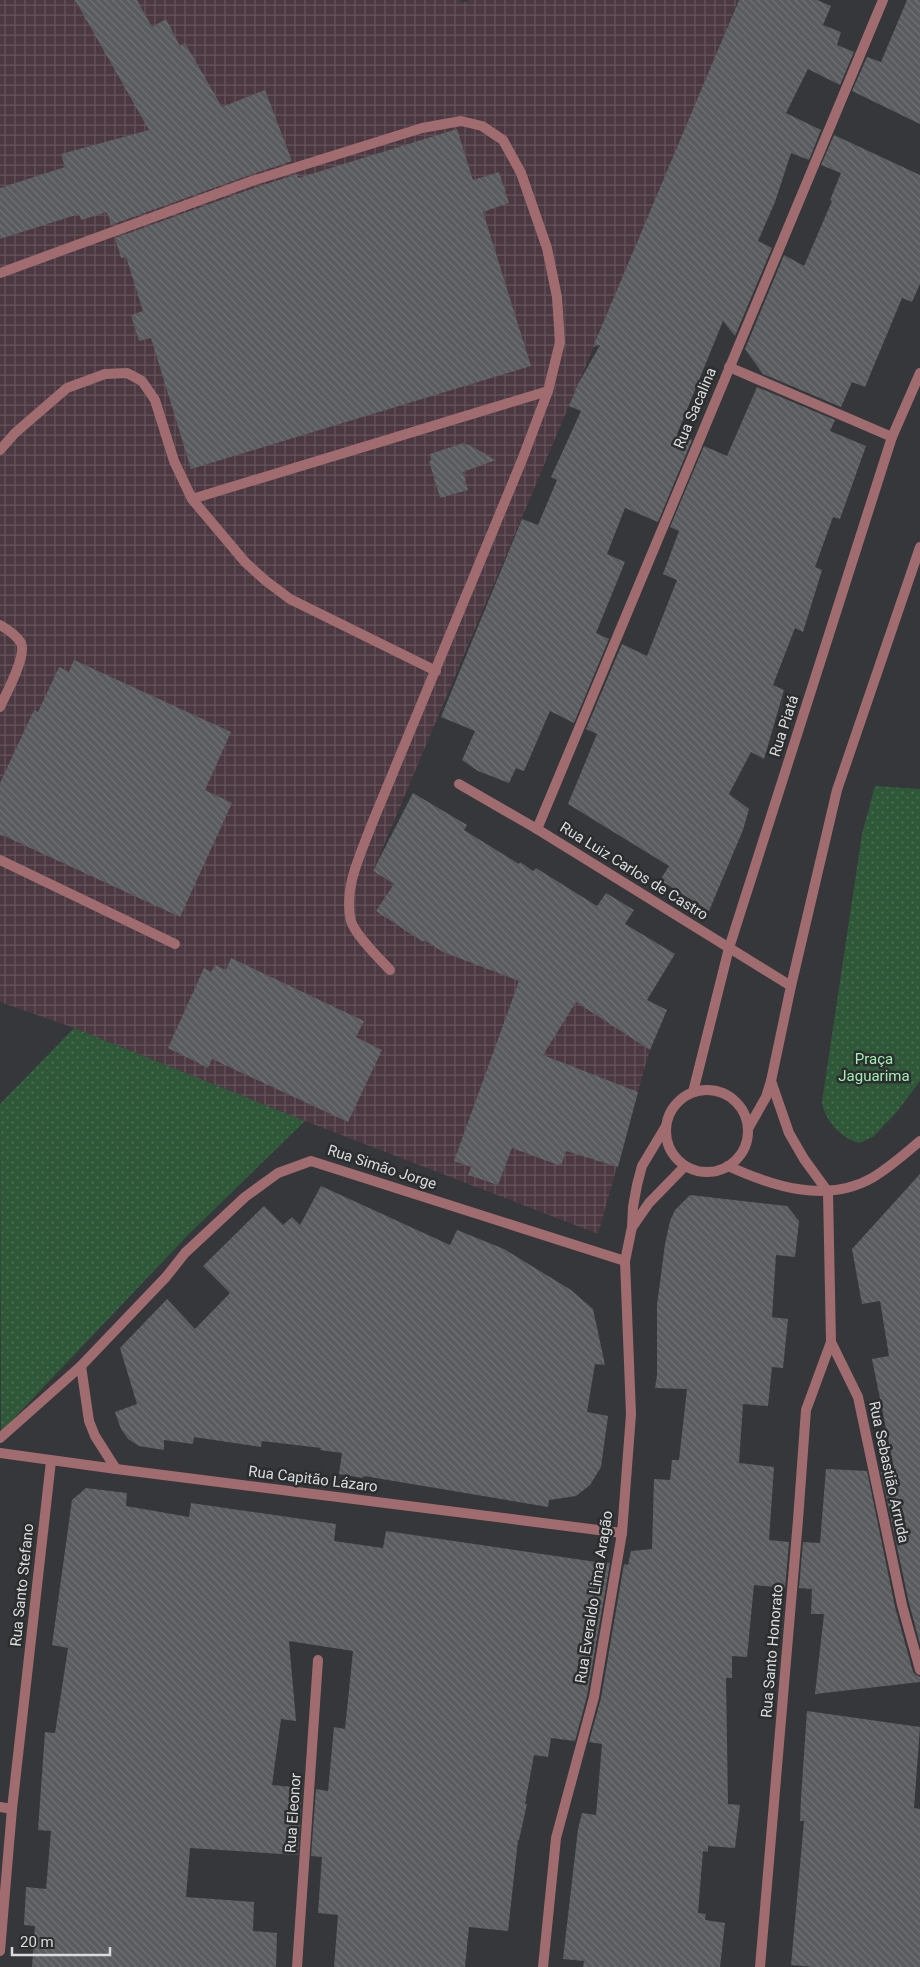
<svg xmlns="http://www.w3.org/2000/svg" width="920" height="1967" font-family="Roboto,sans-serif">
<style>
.industrial{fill:url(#industrial-grid)}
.park{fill:url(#park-dots)}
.building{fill:url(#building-back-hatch)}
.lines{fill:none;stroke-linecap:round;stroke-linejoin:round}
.service{stroke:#a06c6f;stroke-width:10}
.minor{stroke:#a06c6f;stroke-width:10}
.tertiary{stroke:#a06c6f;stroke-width:10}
.labels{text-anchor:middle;stroke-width:5;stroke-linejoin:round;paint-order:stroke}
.street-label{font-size:15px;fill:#dadbdd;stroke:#2b2d2f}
.park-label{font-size:15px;fill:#a0efb0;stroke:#2b2d2f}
</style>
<defs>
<pattern id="industrial-grid" width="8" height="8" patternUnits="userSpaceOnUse" patternTransform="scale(1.25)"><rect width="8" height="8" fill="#4b3840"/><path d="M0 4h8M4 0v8" fill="none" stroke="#64545b"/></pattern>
<pattern id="park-dots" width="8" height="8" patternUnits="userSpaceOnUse" patternTransform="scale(1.25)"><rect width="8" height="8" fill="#2f5839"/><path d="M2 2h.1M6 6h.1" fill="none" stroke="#4d6f55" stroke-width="1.8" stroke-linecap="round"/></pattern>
<pattern id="building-back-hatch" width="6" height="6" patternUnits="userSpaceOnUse" patternTransform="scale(1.25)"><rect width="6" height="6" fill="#595b5e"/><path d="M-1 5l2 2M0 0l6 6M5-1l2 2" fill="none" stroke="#707275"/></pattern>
</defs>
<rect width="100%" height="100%" fill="#35373a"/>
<path class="industrial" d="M0,0H459L462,3L470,0H738L708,76L373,871L650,1049L598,1234L305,1121L74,1028L0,1002Z"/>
<g class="park">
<path d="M875,786L920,789V1081L896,1113L873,1137L859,1143C841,1138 824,1120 822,1102L862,834Z"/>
<path d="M74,1028L305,1121L188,1235L1,1432L0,1104Z"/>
</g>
<g class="building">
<path d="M75,0H137L152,27L166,19L180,46L185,43L222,107L265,90L292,161L250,175L111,225L107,212L81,220L79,214L0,239V188L65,167L61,154L149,130Z"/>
<path d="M739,0H817L831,6L823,25L841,32L837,45L854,52L840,85L808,69L786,113L821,130L809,160L791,153L775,202L758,241L772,248L735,336L723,321L677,434L692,440L658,522L625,508L607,554L625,562L596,633L609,639L574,723L550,711L524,771L516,768L509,783L478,771L462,760L475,731L441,717L522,519L538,525L557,480L551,477L581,411L569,406L578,384L600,345L593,347Z"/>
<path d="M907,0H920V124L852,91L867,57L881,62Z"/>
<path d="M457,129L473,180L499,172L509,203L483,212L531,366L191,469L151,338L139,341L131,315L143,311L126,257L121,258L115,238L254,188L297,174L298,178Z"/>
<path d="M834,135L920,175V284L912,302L902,298L865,387L852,382L841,407L763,374L745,349L784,255L804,266L832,201L830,200L841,173L821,165Z"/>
<path d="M757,387L835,420L830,431L866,446L840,519L833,517L815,567L822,570L803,632L795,628L773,685L784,690L764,759L751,752L729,794L749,809L743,830L709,911L660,880L669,866L568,804L597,734L586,729L622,644L647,656L677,580L663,574L679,531L670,527L704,446L727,456Z"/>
<path d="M463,443L471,446L496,460L463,472L468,490L440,498L429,461H431L430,454Z"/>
<path d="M74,660L231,732L205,790L232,803L180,917L0,834V783L34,710L38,712L59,667L69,672Z"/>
<path d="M413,793L467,825L464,830L519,864L520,862L533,871L536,868L597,906L606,893L634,910L625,924L675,954L647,1000L667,1010L650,1050L576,1002L543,1055L638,1092L618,1167L566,1151L561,1166L512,1148L498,1185L468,1175L471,1167L454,1161L519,981L443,952L424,940L423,942L376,911L394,884L373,871Z"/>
<path d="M231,958L364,1021L356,1037L382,1050L348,1122L212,1059L208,1068L168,1048L204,968L211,972L215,965L226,970Z"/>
<path d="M920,1174V1644L909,1603L881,1472L895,1473L872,1359L889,1356L880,1301L862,1304L852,1249Z"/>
<path d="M321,1186L450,1245L457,1230L504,1249L571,1290L593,1309L605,1365L595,1364L587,1412L608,1416L601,1467L590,1485L576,1496L549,1500L548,1507L364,1476L363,1478L339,1474L342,1453L320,1450L321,1448L262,1441L261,1447L194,1437L193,1444L164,1440V1450L139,1446L128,1439L121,1429L115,1412L137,1404L120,1348L167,1299L195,1329L230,1293L203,1266L264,1206L283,1225L292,1217L300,1225Z"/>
<path d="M690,1195L787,1206L799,1221L795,1257L776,1255L772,1317L788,1319L783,1368L772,1367L768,1406L743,1404L739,1463L774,1467L769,1540L789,1542L785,1588L754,1585L747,1657L732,1656V1678H726L728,1804L740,1805L735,1848L708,1846V1852L703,1851L698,1913L706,1914L705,1920L725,1923L720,1967H583L584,1961L563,1959L578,1829L582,1813L596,1815L602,1744L589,1742L601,1698L624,1564L628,1565L631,1551L652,1549L654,1479L670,1480L672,1460H679L687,1389L655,1388L657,1375V1305L665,1244L670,1221L675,1210Z"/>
<path d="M826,1469L867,1471L895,1607L913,1672L916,1675L920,1677V1682L815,1694L824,1614H811L812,1589L799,1588L803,1542L820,1543Z"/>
<path d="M86,1488L127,1493L126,1506L189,1517L191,1503L336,1524L334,1541L383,1548L386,1531L603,1563V1562L610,1563L587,1696L575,1741L551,1738L548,1757L534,1755L525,1804H527L519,1840H518L508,1931L469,1927L465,1967H334L338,1915L318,1913L322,1857L311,1856L316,1789L328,1791L334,1727L345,1729L353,1651L289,1641L296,1721L281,1719L272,1785L302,1788L298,1855L190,1848L186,1897L254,1902L253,1931L277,1933L276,1967H32L35,1926L24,1925L26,1887L46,1889L51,1831L38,1830L45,1732L55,1733L68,1648L52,1645L72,1500Z"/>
<path d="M807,1711L920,1727L914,1808L920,1809V1967H814L791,1965L804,1821H800L801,1798Z"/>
</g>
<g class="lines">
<g class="service">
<path d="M0,273L252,181L422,128L461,121L482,126L503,140L521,173L547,248L557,297L560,342L548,391L522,460L371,826C360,856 343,889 351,921C355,935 380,959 390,970"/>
<path d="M0,450L15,433L67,388L105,374L127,373L142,381L155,400L174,461L192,499L548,391"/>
<path d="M192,499L245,562L266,581L290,599L436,671"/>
<path d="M0,625C7,629 17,636 21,643C27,656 6,694 0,707"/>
<path d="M0,860L175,944"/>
</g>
<g class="minor">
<path d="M729,367L892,437"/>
<path d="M459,784L537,829L791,986"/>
<path d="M537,829L883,0"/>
<path d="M771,1081L789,1133L804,1159L828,1192"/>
<path d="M728,1166C772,1186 826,1204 872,1178C889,1168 905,1154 920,1141"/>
<path d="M828,1192L831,1342L858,1397L902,1605L920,1670"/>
<path d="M0,1807L12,1809"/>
<path d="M0,1951L12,1809L51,1461"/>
<path d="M297,1967L318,1660"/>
<path d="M543,1967L556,1838L594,1697L622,1533"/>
<path d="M760,1967L798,1520L806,1410L831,1342"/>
</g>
<g class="tertiary">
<circle cx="707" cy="1131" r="41"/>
<path d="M693,1092L729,948L892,437L920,373"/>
<path d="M749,1127L766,1097L771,1081L791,986L837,790L920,547"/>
<path d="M633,1226L649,1203L685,1166"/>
<path d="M81,1366L89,1421L95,1436L116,1469"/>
<path d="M0,1438L81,1366L166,1277L185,1253L245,1197L278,1173L311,1161L625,1261"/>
<path d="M0,1453L116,1469L622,1533L631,1414L625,1261L632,1227L633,1207L637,1185L642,1166L666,1126"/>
</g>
</g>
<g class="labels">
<g class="street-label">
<text transform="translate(695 408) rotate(-67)" y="5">Rua Sacalina</text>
<text transform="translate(784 726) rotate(-72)" y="5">Rua Piatá</text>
<text transform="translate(634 871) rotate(32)" y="5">Rua Luiz Carlos de Castro</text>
<text transform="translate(382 1167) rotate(18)" y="5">Rua Simão Jorge</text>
<text transform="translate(889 1472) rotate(78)" y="5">Rua Sebastião Arruda</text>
<text transform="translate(313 1479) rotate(7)" y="5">Rua Capitão Lázaro</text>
<text transform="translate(22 1585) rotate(-84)" y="5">Rua Santo Stefano</text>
<text transform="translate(594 1597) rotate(-81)" y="5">Rua Everaldo Lima Aragão</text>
<text transform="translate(772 1651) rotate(-85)" y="5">Rua Santo Honorato</text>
<text transform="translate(293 1813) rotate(-86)" y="5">Rua Eleonor</text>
</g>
<g class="park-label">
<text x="874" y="1064">Praça<tspan x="874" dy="17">Jaguarima</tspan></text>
</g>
</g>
<path d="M12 1947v8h98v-8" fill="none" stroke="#dadbdd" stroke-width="2.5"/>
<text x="20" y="1947" font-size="15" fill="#dadbdd" stroke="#2b2d2f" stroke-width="4" paint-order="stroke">20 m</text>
</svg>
